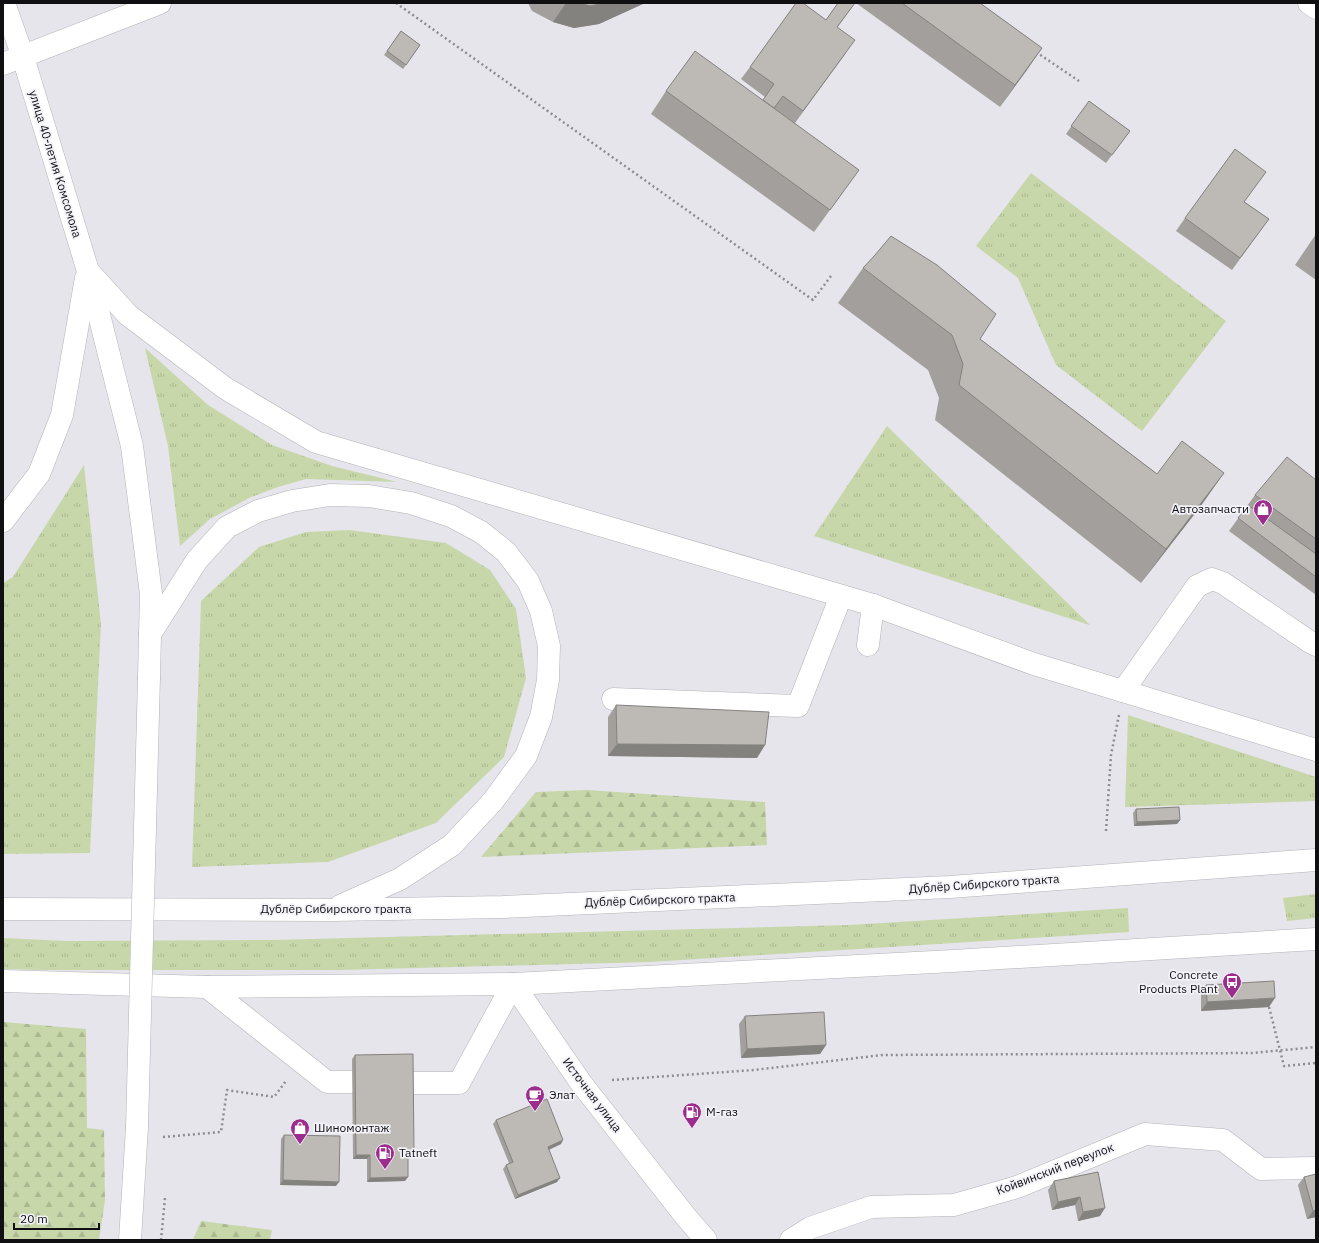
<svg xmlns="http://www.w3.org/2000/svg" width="1319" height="1243" font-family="'IBM Plex Sans',sans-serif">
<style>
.grass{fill:url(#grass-tufts)}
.forest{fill:url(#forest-firs)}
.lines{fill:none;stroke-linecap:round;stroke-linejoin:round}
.minor-casing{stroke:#b2b3b8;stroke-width:23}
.major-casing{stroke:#b2b3b8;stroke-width:23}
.path{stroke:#8c8c91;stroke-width:2.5;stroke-dasharray:2 3;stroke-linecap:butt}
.minor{stroke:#fff;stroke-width:22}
.major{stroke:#fff;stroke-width:22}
.major-bridge-casing{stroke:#b2b3b8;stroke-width:23;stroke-linecap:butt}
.major-bridge{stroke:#fff;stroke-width:22}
.wall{fill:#a39f9c}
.shaded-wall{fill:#84827f}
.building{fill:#bdb9b5;stroke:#84827f}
.labels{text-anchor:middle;stroke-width:3.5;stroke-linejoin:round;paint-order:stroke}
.street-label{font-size:12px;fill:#101012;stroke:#f2f2f8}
.poi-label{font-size:12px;fill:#101012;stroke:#f2f2f8;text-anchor:start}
</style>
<defs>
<pattern id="grass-tufts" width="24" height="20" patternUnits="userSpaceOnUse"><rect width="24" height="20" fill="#c8d7aa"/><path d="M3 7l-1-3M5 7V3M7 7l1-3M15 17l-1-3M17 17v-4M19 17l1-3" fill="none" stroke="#abb891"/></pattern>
<pattern id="forest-firs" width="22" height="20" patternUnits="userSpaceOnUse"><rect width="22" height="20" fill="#c8d7aa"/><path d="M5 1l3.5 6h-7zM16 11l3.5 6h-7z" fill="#abb891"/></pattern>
</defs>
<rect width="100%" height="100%" fill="#e5e5eb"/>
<g class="grass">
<path d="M1031,173L1226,321L1142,431L1056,365L1018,278L976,246Z"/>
<path d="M145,348L208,405L272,445L332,466L397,482L306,479L278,487L251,497L210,519L180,546L168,446Z"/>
<path d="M887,426L1090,625L814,536Z"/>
<path d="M84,465L101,624L90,853L3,854V583L13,577Z"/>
<path d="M349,530L446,543L490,570L516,609L526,678L504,757L436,823L328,862L192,867L201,601L259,547L306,532Z"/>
<path d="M1128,715L1316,777V801L1125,807Z"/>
<path d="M1316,894V918L1287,921L1283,898Z"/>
<path d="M1128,908L1129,932L650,962L341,970H44L3,969V938L67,941L273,940L849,925Z"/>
</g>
<g class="forest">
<path d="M587,790L765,802L767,845L481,857L536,792Z"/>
<path d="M3,1022L86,1029L87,1128L104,1130L105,1200L99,1240H3Z"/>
<path d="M201,1221L272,1230L270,1240H193Z"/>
</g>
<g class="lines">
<g class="minor-casing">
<g id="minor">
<path d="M1309,3L1316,8"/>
<path d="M3,64L160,3"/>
<path d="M868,645L873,605"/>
<path d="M1123,691L1197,586L1212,579L1223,583L1310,642L1316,645"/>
<path d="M613,699L798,706L841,596"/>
<path d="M207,987L327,1082H352"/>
<path d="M411,1083H459L513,984L581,1083L686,1217L706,1240"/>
<path d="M791,1240L810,1228L871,1207L954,1205L1017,1187L1145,1134L1223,1140L1261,1169L1316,1168"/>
</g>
</g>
<g class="major-casing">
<g id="major">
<path d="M4,3L23,57L88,271L132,446L151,594L149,677"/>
<path d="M88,271L128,315L225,388L316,442L873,605L1034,664L1316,750"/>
<path d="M3,521L39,474L62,415L86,278"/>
<path d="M150,634L197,560L227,527L258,511L292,501L330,495L369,496L411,503L451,516L481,532L506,552L528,581L541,611L549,646L548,680L541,717L526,756L493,801L452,845L400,879L340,906"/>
<path d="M3,909L333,910L503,907L950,887L1316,860"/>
<path d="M3,981L207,987L513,984L953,961L1316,939"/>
<path d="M130,1240L137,1127"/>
</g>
</g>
<g class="path">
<path d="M396,3L813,300L831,276"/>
<path d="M1036,52L1079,81"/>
<path d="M1106,831L1111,755L1119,715"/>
<path d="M1269,1007L1284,1066L1316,1063"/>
<path d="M612,1080L754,1070L882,1055L1252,1053L1316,1047"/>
<path d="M163,1137L221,1132L227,1090L274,1097L286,1081"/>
<path d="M161,1240L165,1198"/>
</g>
<use href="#minor" class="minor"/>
<use href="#major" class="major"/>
<g class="major-bridge-casing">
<path id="major-bridge" d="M137,1127L149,677"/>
</g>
<use href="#major-bridge" class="major-bridge"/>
</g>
<g class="wall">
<path d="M528,3H645L599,24L574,28L553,22L532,11Z"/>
<path d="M838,3H855L837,28L846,53L795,123L843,192L814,232L651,114L666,91L763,100L765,97L741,79L750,67L826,20Z"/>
<path d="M856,3H980L1042,48L1000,107Z"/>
<path d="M401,31L420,45L403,69L384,55Z"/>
<path d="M1089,101L1130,131L1106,163L1066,134Z"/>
<path d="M1245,202L1269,219L1232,270L1176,231L1185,218Z"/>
<path d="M1316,234V280L1295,265Z"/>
<path d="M863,268L980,339L1157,474L1224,473L1200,507L1141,583L935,420L939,398L928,370L838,303Z"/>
<path d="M1316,480V595L1229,531L1255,495Z"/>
<path d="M616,705L757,758L608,756V717Z"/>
<path d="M1136,809L1180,820L1177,824L1134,826L1133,813Z"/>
<path d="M1206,985L1269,1007L1201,1011V993Z"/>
<path d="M745,1016L826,1045L820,1054L741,1058L739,1024Z"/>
<path d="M355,1055L411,1158H408L405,1181L367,1182V1159H353L352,1059Z"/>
<path d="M496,1120L561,1144L549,1150L557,1182L515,1199L503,1169L506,1165L509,1163L493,1124Z"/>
<path d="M284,1135L336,1186L280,1185L281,1139Z"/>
<path d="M1098,1172L1100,1216L1078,1221L1075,1205L1052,1210L1048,1190L1054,1181Z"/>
<path d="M1304,1177L1316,1217L1307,1219L1298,1185Z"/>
</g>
<g class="shaded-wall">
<path d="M566,3H645L599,24L574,28L553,22Z"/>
<path d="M1042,48L1027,70L1000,107L1015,85Z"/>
<path d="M1224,473L1200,507L1141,583L1166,549Z"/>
<path d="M617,744L765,745L757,758L608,756Z"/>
<path d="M1180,820L1177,824L1134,826L1137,822Z"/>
<path d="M1275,998L1269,1007L1201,1011L1207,1002Z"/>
<path d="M826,1045L820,1054L741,1058L747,1049Z"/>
<path d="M563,1140L561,1144L545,1151L548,1147Z"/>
<path d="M408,1154H414L411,1158H405Z"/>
<path d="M356,1155H370L367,1159H353Z"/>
<path d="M408,1177L405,1181L367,1182L370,1178Z"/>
<path d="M560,1178L557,1182L515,1199L518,1195Z"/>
<path d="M283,1180L339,1182L336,1186L280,1185Z"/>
<path d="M1080,1197L1075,1205L1052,1210L1058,1202Z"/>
<path d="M1105,1208L1100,1216L1078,1221L1083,1212Z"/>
<path d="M1316,1210V1217L1307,1219L1313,1211Z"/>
</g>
<g class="building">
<path d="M580,3H604L590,6Z"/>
<path d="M796,3H803L826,20L838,3H855L837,27L855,40L803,111L783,96L774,108L763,100L774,84L750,67Z"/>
<path d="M902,3H980L1042,48L1015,85Z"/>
<path d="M401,31L420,45L406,65L387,51Z"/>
<path d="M695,51L859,170L830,210L666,91Z"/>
<path d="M1089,101L1130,131L1112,155L1071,126Z"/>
<path d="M1235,149L1266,172L1244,202L1269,219L1240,258L1185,218Z"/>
<path d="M891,236L937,265L996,314L980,339L1157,474L1182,441L1224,473L1166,549L959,385L963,364L952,335L863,268L875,255Z"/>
<path d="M1287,457L1316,480V539L1255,495Z"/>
<path d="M1248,505L1316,554V577L1238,518Z"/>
<path d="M616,705L769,712L765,745L617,744Z"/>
<path d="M1179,807L1180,820L1137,822L1136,809Z"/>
<path d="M1274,981L1275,998L1207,1002L1206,985Z"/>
<path d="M824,1012L826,1045L747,1049L745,1016Z"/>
<path d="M413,1054L414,1154H408V1177L370,1178V1155H356L355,1055Z"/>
<path d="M547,1099L563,1140L548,1147L560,1178L518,1195L506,1165L513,1162L496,1120Z"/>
<path d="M284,1135L340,1136L339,1182L283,1180Z"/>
<path d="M1098,1172L1105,1208L1083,1212L1080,1197L1058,1202L1054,1181Z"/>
<path d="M1316,1174V1210L1313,1211L1304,1177Z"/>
</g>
<defs>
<g id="shop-pin" transform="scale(1)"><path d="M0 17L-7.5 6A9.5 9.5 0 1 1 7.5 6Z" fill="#9c2d8d" stroke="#f2f2f8"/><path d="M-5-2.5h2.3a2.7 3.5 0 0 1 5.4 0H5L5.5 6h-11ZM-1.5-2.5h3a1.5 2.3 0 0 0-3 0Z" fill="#fff"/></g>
<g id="bus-pin" transform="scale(1)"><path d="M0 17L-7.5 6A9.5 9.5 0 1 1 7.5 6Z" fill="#9c2d8d" stroke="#f2f2f8"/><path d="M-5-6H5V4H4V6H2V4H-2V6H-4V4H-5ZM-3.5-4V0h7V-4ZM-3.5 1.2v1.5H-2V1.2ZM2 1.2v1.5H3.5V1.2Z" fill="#fff"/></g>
<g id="cafe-pin" transform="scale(1)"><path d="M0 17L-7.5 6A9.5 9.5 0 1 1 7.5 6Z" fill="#9c2d8d" stroke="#f2f2f8"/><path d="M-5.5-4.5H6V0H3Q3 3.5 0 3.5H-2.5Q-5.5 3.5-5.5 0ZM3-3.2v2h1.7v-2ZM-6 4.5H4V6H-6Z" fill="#fff"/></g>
<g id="fuel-pin" transform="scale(1)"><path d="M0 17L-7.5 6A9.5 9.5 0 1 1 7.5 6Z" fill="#9c2d8d" stroke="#f2f2f8"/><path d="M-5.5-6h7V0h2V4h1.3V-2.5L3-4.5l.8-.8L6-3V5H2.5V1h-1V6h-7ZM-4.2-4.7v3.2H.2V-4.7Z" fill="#fff"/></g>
</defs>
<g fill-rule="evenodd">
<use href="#shop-pin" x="1263" y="509"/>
<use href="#bus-pin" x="1232" y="982"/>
<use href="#cafe-pin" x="535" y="1095"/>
<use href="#fuel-pin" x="692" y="1112"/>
<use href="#shop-pin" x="300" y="1128"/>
<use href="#fuel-pin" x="385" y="1153"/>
</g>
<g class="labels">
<g class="street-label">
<text transform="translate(55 164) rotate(73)" y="4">улица 40-летия Комсомола</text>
<text transform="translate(984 884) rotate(-4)" y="4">Дублёр Сибирского тракта</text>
<text transform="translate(660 900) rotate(-2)" y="4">Дублёр Сибирского тракта</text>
<text x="336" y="913">Дублёр Сибирского тракта</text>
<text transform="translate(592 1095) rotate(53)" y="4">Источная улица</text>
<text transform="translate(1055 1169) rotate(-21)" y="4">Койвинский переулок</text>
</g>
<g class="poi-label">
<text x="1249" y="513" text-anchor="end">Автозапчасти</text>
<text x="1218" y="979" text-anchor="end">Concrete<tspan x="1218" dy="14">Products Plant</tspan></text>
<text x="549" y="1099">Элат</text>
<text x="706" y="1116">М-газ</text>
<text x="314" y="1132">Шиномонтаж</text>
<text x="399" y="1157">Tatneft</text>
</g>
</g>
<rect width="1319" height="1243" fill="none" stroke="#101012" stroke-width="8"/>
<path d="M14 1223v6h85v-6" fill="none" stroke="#101012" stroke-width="2"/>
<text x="20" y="1223" font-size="12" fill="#101012" stroke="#f2f2f8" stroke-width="3" paint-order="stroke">20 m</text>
</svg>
